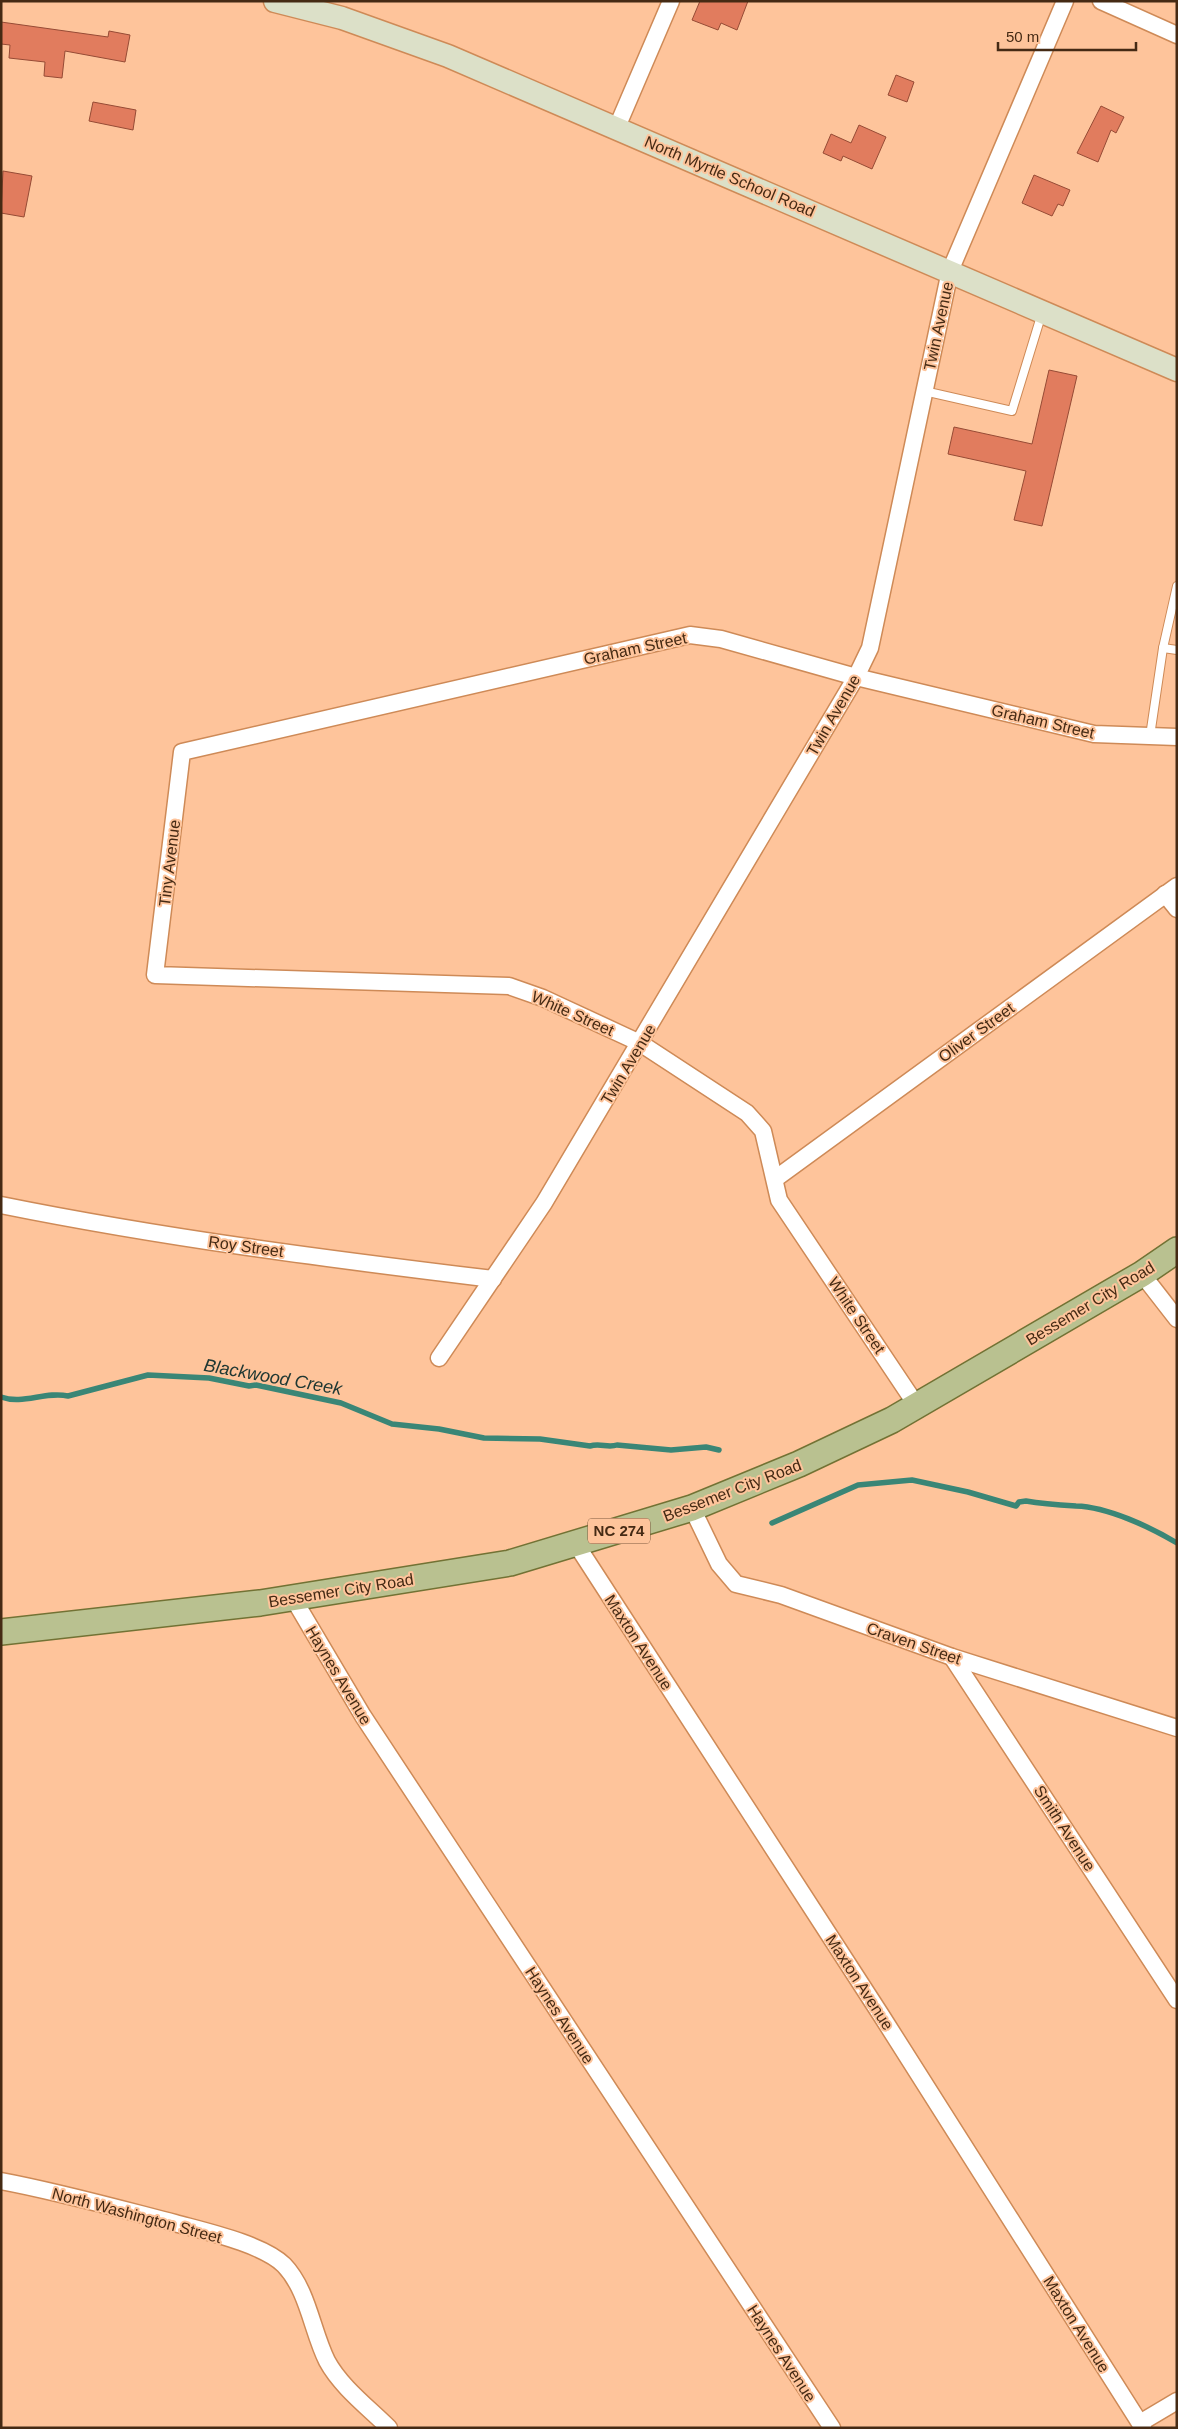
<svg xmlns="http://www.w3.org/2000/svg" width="1178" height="2429" font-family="Arial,sans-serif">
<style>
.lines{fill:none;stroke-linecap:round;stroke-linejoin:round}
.stream{stroke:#3a8676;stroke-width:5.5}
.building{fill:#e17c5e;stroke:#964b35}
.lane-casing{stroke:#ce8a57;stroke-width:10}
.street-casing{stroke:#ce8a57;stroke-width:19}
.secondary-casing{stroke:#ce8a57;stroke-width:25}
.primary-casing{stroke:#727234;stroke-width:28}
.lane{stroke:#fff;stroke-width:8}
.street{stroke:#fff;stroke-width:16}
.secondary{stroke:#dce0c8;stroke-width:22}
.primary{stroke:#b9c190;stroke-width:25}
.labels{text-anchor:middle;stroke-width:4;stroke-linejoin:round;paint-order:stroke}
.shield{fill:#fec49b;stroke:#7c583c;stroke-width:1}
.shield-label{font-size:15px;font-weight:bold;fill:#452a14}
.street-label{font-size:16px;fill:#452a14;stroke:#fec49b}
.water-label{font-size:18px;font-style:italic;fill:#203833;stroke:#fec49b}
</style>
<rect width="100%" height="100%" fill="#fec49b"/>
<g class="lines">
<g class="stream">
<path d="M1,1397C23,1405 45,1391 68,1396L148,1375L209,1378L249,1386L256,1385L341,1403L392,1424L439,1429L484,1438L540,1439L590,1446C600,1443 608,1448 617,1445L671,1450L706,1447L719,1450"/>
<path d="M772,1523L858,1485L912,1480L968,1492L1016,1506L1019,1502L1026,1501C1043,1504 1059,1505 1076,1506C1108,1507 1150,1527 1177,1543"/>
</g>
</g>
<g class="building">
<path d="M700,1H748L737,30L721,23L718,30L692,20Z"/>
<path d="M1,22L108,37L109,31L130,35L125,62L65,51L62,78L44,76L45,62L9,58L10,45L1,44Z"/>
<path d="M896,75L914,82L907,102L888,95Z"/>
<path d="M93,102L136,110L133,130L89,121Z"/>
<path d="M1101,106L1124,117L1116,133L1111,130L1098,162L1077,153Z"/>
<path d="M859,125L886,137L872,169L843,156L841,161L823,153L831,134L851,143Z"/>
<path d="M3,171L32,176L24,217L1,213Z"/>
<path d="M1034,175L1070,190L1063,206L1058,204L1052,216L1022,203Z"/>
<path d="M1049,370L1077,376L1042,526L1014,520L1026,471L948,454L954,427L1032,444Z"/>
</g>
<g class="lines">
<g class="lane-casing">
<g id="lane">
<path d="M924,391L1012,411L1042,313"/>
<path d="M1163,648L1177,650"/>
<path d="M1150,736L1163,648L1177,586"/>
</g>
</g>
<g class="street-casing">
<g id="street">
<path d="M1101,1L1177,35"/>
<path d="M617,127L671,1"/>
<path d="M1165,894L1177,909"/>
<path d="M775,1179L1177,886"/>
<path d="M1,1205C164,1238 328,1259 493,1279"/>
<path d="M1142,1274L1177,1319"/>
<path d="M439,1358L544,1203L856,677L870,648L950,271L1065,1"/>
<path d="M917,1406L779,1200L763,1131L747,1113L640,1043L543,998L509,986L155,975L182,752L690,635L721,639L856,677L1094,734L1177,737"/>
<path d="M692,1508L719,1564L736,1584L781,1595L952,1657L1177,1728"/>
<path d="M576,1544L881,2015L1143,2428"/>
<path d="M293,1598L363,1716L832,2428"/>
<path d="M952,1657L1177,2000"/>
<path d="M1,2181C60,2192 117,2208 175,2223C204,2231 263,2244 284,2265C308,2290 312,2331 327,2361C341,2387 369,2408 389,2428"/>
<path d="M1140,2423L1177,2401"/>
</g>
</g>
<g class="secondary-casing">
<path id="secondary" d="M275,1L342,18L448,56L1177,370"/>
</g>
<g class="primary-casing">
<path id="primary" d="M1,1632L260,1603L510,1563L692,1508L799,1464L892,1420L1142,1274L1177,1250"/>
</g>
<use href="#lane" class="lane"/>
<use href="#street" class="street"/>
<use href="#secondary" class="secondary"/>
<use href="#primary" class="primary"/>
</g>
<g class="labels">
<rect class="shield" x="588" y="1518.5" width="62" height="25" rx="4"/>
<g class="shield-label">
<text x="619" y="1536">NC 274</text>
</g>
<g class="street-label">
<text transform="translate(730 176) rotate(23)" y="6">North Myrtle School Road</text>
<text transform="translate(938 326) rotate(-78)" y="6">Twin Avenue</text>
<text transform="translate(635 648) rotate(-12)" y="6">Graham Street</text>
<text transform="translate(833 715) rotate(-60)" y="6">Twin Avenue</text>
<text transform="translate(1043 721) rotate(13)" y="6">Graham Street</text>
<text transform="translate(169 863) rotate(-83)" y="6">Tiny Avenue</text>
<text transform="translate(573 1013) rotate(24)" y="6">White Street</text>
<text transform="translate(976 1032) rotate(-36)" y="6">Oliver Street</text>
<text transform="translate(628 1064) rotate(-59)" y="6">Twin Avenue</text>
<text transform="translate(246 1246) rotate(8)" y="6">Roy Street</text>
<text transform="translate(1090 1303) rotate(-31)" y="6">Bessemer City Road</text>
<text transform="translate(857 1315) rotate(56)" y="6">White Street</text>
<text transform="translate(732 1490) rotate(-21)" y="6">Bessemer City Road</text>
<text transform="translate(341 1590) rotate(-9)" y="6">Bessemer City Road</text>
<text transform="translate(639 1642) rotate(57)" y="6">Maxton Avenue</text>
<text transform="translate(914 1643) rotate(19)" y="6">Craven Street</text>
<text transform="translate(339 1675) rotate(59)" y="6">Haynes Avenue</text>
<text transform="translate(1065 1828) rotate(57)" y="6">Smith Avenue</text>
<text transform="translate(860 1982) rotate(57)" y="6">Maxton Avenue</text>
<text transform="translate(560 2015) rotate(57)" y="6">Haynes Avenue</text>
<text transform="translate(137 2215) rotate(15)" y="6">North Washington Street</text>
<text transform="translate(1077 2324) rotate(58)" y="6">Maxton Avenue</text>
<text transform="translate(782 2353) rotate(57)" y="6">Haynes Avenue</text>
</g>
<g class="water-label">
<text transform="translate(273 1377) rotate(10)" y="6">Blackwood Creek</text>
</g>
</g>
<rect width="1178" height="2429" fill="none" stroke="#452a14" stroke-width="5"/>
<path d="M998 42v8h138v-8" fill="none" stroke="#452a14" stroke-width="2.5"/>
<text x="1006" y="42" font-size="15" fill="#452a14" stroke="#fec49b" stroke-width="4" paint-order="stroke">50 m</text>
</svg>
